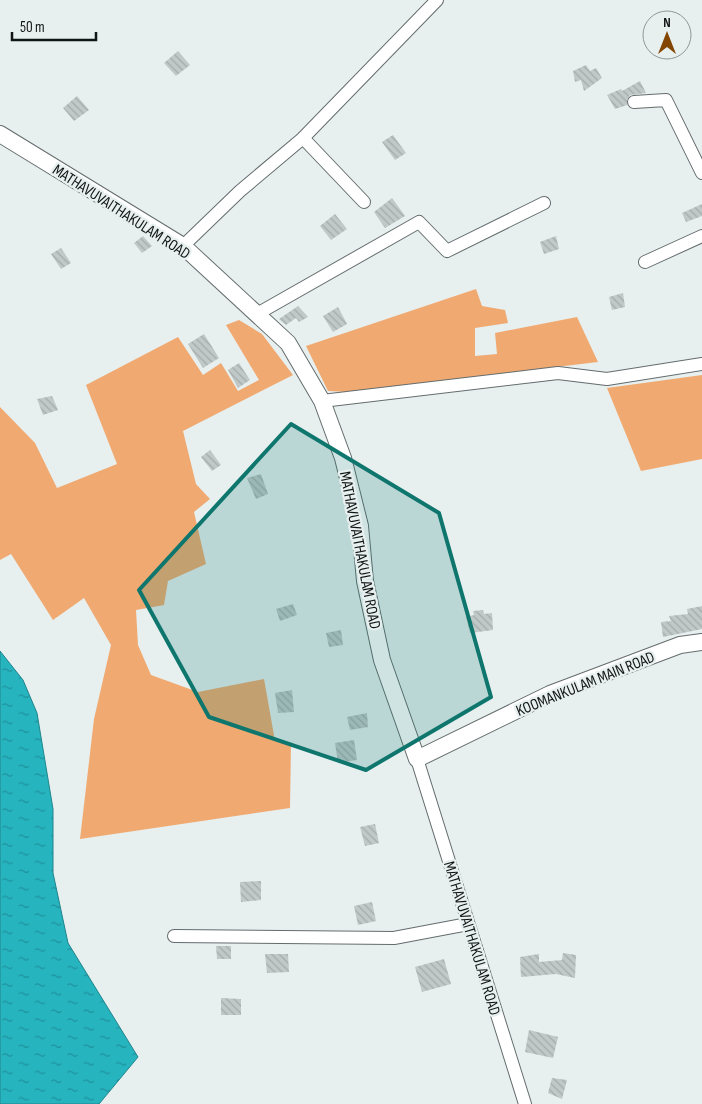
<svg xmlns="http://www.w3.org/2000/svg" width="702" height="1104" font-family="'Sofia Sans Condensed',sans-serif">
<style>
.green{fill:#f0aa71}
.water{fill:url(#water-ripples);stroke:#20848c}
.building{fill:url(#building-back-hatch)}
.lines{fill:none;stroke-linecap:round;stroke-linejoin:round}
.minor-casing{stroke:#656c6d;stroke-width:14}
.tertiary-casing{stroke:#656c6d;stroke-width:18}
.minor{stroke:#fff;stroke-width:12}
.tertiary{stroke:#fff;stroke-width:16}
.marked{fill:#0f766e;fill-opacity:0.2;stroke:#0f766e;stroke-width:4;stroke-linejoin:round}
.labels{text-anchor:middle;stroke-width:4.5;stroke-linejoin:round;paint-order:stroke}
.street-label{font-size:16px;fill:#111414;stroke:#e7efef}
</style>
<defs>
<pattern id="water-ripples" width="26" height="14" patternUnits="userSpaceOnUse" patternTransform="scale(1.25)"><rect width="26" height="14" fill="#26b4bf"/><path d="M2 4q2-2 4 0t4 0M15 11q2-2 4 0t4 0" fill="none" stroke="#1f919a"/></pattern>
<pattern id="building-back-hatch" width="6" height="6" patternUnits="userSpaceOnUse" patternTransform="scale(1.25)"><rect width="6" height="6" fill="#c0c8c8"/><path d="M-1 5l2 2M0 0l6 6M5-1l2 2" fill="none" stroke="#a4abab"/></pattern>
</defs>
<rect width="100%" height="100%" fill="#e7efef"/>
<g class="green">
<path d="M476,289L482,306L505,310L508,323L475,328V356L497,354L495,333L577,317L598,362L348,392L328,391L306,346Z"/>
<path d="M239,320L262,334L293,375L183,431L196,484L210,499L194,512L206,564L168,581L164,605L136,610L138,645L151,675L198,692L264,679L275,741L291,743L290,808L80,839L94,719L111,645L84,598L53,620L11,554L0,560V407L35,443L57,488L117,464L86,385L178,337L203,375L221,363L238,391L259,380L226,325Z"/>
<path d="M702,375V459L641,471L607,388Z"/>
</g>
<path class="water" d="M0,651L23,680L37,713L53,809V873L68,943L138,1057L99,1104H0Z"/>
<g class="building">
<path d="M178,51L190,65L176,76L164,63Z"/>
<path d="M586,65L590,71L596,68L602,78L584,91L581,80L575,82L573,71Z"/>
<path d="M640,81L646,93L630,95L627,99V105L615,109L607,95L621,89L622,91Z"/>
<path d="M77,96L89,110L74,121L63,108Z"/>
<path d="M393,135L406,153L395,160L382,142Z"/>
<path d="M392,198L405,216L385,228L374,212Z"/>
<path d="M702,204V216L686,222L682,213Z"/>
<path d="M335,214L347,229L331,240L320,226Z"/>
<path d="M143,236L152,246L142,253L134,243Z"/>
<path d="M556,236L559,249L544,254L540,242Z"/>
<path d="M61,248L71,263L61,269L51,254Z"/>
<path d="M623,293L625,307L612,310L609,297Z"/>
<path d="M298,306L308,317L299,322L296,318L286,325L279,319Z"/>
<path d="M338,307L347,324L333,332L323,316Z"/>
<path d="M204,334L219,358L203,368L188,344Z"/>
<path d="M239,363L250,380L238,388L228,370Z"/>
<path d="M52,396L58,410L43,415L37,399Z"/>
<path d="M210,450L221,465L212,471L201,457Z"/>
<path d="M261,474L268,494L256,499L247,478Z"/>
<path d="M293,604L297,615L280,621L276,609Z"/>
<path d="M702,606V629L663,637L661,622L671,621L669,616L688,614L687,609Z"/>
<path d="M483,610L484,614L492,613L493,630L470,633L466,617L474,615L473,611Z"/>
<path d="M341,630L343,645L329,647L326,633Z"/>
<path d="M292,690L294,712L278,713L275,693Z"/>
<path d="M367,713L368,727L350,730L347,717Z"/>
<path d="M354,740L357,760L338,763L335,743Z"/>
<path d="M375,824L379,843L365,846L360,827Z"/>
<path d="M261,881V900L241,902L240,882Z"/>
<path d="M372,902L376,921L358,925L354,906Z"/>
<path d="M216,946H231V959H217Z"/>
<path d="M563,953L576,955L575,978L556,974L521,977L520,957L539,954V962L562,960Z"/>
<path d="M265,954H288L289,972L267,973Z"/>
<path d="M444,959L451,984L422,992L415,967Z"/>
<path d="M221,998L241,999V1015H221Z"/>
<path d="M529,1030L558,1037L553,1058L525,1052Z"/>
<path d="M552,1078L567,1080L562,1099L548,1093Z"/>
</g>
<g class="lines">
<g class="minor-casing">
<g id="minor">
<path d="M634,102L666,100L702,173"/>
<path d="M303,138L364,202"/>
<path d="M183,246L240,191L303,138L437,0"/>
<path d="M645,262L702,236"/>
<path d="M257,314L419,222L447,251L544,203"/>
<path d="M322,401L558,373L607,379L702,364"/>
<path d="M417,759L525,1104"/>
<path d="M174,936L394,938L468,924"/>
</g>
</g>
<g class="tertiary-casing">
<path id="tertiary" d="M0,134L183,246L288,343L322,401L343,458L360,526L365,581L382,660L417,759L550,694L680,645L702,642"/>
</g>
<use href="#minor" class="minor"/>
<use href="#tertiary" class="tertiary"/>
</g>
<path class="marked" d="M291,424L439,513L491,697L366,770L209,717L139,590Z"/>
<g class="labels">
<g class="street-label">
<text transform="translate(122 211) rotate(33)" y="6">MATHAVUVAITHAKULAM ROAD</text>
<text transform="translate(361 550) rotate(79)" y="6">MATHAVUVAITHAKULAM ROAD</text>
<text transform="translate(585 683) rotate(-22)" y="6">KOOMANKULAM MAIN ROAD</text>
<text transform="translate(473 938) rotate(73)" y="6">MATHAVUVAITHAKULAM ROAD</text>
</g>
</g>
<g transform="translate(667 35)"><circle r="24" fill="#e7efef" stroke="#919797"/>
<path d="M0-4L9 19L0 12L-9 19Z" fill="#834602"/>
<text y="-8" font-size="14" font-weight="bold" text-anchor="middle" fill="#111414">N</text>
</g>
<path d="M12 32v8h84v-8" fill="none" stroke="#111414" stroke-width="2.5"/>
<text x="20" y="32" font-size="15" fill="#111414" stroke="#e7efef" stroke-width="4" paint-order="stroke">50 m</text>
</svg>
